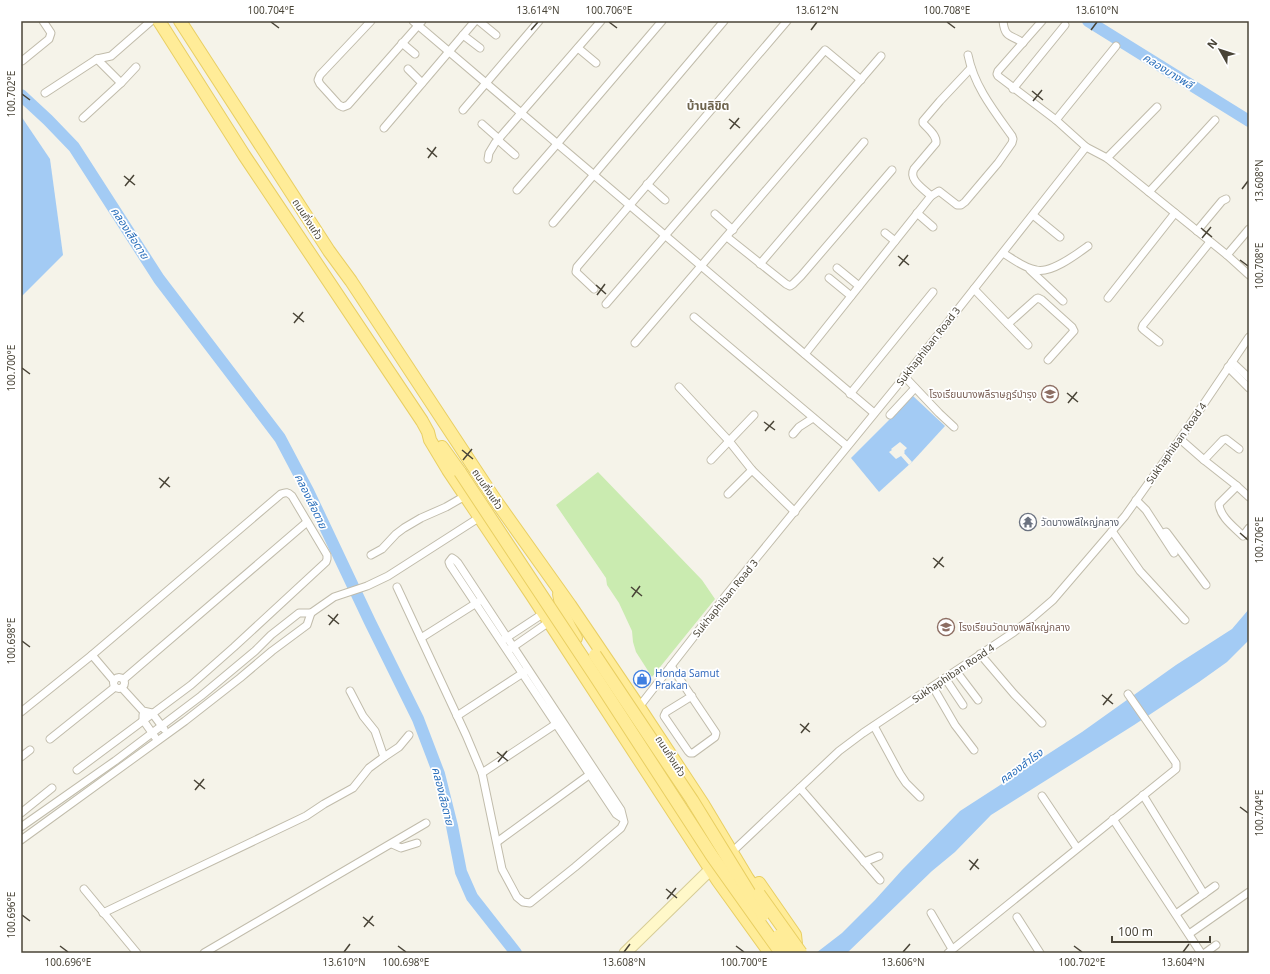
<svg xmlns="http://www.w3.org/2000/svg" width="1270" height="974" font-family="'Noto Sans','Noto Sans Thai',sans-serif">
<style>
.green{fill:#caebb0}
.water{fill:#a3cbf4}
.pier{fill:#f5f3e9}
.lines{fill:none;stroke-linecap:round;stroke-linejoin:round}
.river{stroke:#a3cbf4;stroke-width:12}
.street-casing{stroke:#c1bcab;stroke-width:9}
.secondary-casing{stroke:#d7cd97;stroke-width:13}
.primary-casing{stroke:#e9cf63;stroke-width:14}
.street{stroke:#fff;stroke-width:7}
.secondary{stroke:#fff8c9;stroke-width:11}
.primary{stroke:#ffec98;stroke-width:12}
.primary-bridge-casing{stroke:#e9cf63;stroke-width:14;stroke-linecap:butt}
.primary-bridge{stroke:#ffec98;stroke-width:12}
.ticks{fill:none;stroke:#494437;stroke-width:1.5}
.labels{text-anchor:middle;stroke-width:3.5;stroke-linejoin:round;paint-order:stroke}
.street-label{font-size:10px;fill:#494437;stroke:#fff}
.education-label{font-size:10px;fill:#785e54;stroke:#fff;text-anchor:end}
.worship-label{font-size:10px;fill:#5b616d;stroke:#fff;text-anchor:start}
.shop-label{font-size:10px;fill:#366cbe;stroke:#fff;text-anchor:start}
.water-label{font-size:11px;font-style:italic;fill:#2a6fbb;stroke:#fff}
.quarter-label{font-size:12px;font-weight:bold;fill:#6d634d;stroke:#fff}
.neatline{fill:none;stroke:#494437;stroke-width:1.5}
.ticks-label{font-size:10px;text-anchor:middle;fill:#494437}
</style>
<rect width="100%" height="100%" fill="#f5f3e9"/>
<path class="green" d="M598,472L702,580L715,599L652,677L636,652L633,642L632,631L619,603L607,585L606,578L556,505Z"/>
<g class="water">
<path d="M21,116L50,159L63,255L21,297Z"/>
<path d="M913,396L945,426L912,462L879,492L851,458Z"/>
<path d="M1249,609V640L1227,662L1199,682L1134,725L991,815L955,852L932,871L847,953H816L842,933L875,900L902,870L960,811L1082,732L1176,665L1232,629Z"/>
</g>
<path class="pier" d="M900,442L907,448L904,451L905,452L904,453L912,462L909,465L901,456L896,459L889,452L892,450L891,449Z"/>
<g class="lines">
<g class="river">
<path d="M1088,21L1249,121"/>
<path d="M21,95L48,120L74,147L159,279L280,438L308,491L370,622L418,719L439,774L452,826L461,872L472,897L516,953"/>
</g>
<g class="street-casing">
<g id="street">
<path d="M371,21L320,75L318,80L320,84L339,105L343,107L348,105L422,21"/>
<path d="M413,21L874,413"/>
<path d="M479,21L496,35"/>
<path d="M1003,21C1005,39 1011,34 1023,43"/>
<path d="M1042,21L998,71L997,74L998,76L1056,120L1086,147L1107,158L1227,255L1249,275"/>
<path d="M463,35L480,48"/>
<path d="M402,43L415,54"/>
<path d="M578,48L596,63"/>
<path d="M97,59L121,83"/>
<path d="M22,61L49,39L51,33L43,21"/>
<path d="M408,69L422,83"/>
<path d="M1013,89L1065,25"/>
<path d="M45,93L97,59L111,56L151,21"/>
<path d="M463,110L539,21"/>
<path d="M83,118L121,83L136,67"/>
<path d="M1056,120L1116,46"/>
<path d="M482,124L499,139"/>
<path d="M384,128L475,21"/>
<path d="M498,140L515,155"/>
<path d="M1107,158L1157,107"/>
<path d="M488,159L489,153L495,143L601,21"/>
<path d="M647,184L665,200"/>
<path d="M517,190L557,144L662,21"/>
<path d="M1149,192L1215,120"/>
<path d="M931,196C924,189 908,180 914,169L936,143C937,135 928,129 923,123V121L940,101L971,68"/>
<path d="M917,213L933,227"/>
<path d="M715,214L733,230"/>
<path d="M1033,215L1060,237"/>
<path d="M553,223L724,21"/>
<path d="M1197,231L1222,201L1226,199"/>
<path d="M885,233L895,241"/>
<path d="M727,237L786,284L790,286L793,284L801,276L892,170"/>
<path d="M1003,253C1013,259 1024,268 1036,270C1051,274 1077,254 1088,246"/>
<path d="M1227,255L1249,229"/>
<path d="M760,264L864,142"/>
<path d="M837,268L859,286"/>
<path d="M1030,270L1063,301"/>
<path d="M829,278L851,296"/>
<path d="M594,289L576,272L577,267L787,21"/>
<path d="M974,289L1028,345"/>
<path d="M1108,298L1175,213"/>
<path d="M606,304L825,50L861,80"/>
<path d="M694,317L847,446"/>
<path d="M1008,324L1036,299L1038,298L1042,300L1072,327L1074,331L1048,360"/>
<path d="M1159,342L1144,330L1142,328L1143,325L1210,242"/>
<path d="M635,343L881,56"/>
<path d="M805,354L931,196L939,191L957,205H961L965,202L998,163L1012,143L1013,139L1012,136C994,111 974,86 968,55"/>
<path d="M1232,362L1249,378"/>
<path d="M1228,367L1249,388"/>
<path d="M904,376L939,413L954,427"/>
<path d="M679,387L729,441L752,470L795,512"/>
<path d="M850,394L933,292"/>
<path d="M890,415L915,388"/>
<path d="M793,434L799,427L813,418"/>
<path d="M1180,439L1204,460L1237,486L1249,497"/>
<path d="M711,460L754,415"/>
<path d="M1204,460L1223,440L1226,439L1239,449"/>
<path d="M1237,486L1219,504C1220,517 1234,527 1243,536L1249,528"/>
<path d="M728,494L752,470"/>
<path d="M1136,500L1146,510L1174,553"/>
<path d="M1112,531L1140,571L1185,620"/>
<path d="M1162,534L1166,532L1167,533L1206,585"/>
<path d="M371,555L382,549L396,534L404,528L421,518L446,507L465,496"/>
<path d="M397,587L466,735L482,773L502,869L517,897L523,902L530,903L575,867L621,828L624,822L621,810L458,563L455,560L452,558L449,562L450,565L616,814L622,818"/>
<path d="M421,638L478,602"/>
<path d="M503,640L544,613"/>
<path d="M510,649L549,622"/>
<path d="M980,654L1014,694L1042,723"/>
<path d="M92,655L114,681"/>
<path d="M671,666L716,733L715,737L693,753H690L688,751L664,716L666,712L692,696"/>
<path d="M956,671L978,700"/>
<circle cx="119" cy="683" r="5.5"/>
<path d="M945,678L963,705"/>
<path d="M124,679L307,522"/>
<path d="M933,687L955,725L974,750"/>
<path d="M122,688L143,711L152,713L164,729"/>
<path d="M639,707L727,594L914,365L1086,147"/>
<path d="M21,712L92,655L281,494C286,492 288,492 292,496L327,555V559L326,562L234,647L191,685L77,770"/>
<path d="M143,715V720L155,737"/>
<path d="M457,716L526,671"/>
<path d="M874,726L900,774L906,783L920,797"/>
<path d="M50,739L115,687"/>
<path d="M21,757L30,750"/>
<path d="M384,757L399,747L409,735"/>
<path d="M482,773L559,722"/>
<path d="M800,788L880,880"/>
<path d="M1143,795L1204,894"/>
<path d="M1042,796L1077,848"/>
<path d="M21,813L52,788"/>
<path d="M1113,819L1201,953"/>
<path d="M21,827L115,761L201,696L255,651L271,635L299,613H311L334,597L367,586L388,576L480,517"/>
<path d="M21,840L185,721L240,678L272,651L307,625L311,613"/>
<path d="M497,842L593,772"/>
<path d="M392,844L401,848L417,843"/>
<path d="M732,852L839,751L863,733L1014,632L1032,618L1053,600L1125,516L1180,439L1249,337"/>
<path d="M864,862L879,856"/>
<path d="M84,889L137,953"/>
<path d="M103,913L306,816L324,804L353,788L369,768L384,757L375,731L363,716L350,691"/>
<path d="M931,913L952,949"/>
<path d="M1176,914L1215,886"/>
<path d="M1017,917L1040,953"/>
<path d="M1189,934L1249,892"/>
<path d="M204,953L426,823"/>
<path d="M948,953L1176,769V763L1128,694"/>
<path d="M1205,953L1216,945"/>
</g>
</g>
<g class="secondary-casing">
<path id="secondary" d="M625,953L716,864"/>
</g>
<g class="primary-casing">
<g id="primary">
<path d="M159,21L244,155L422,421L428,432L430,440L448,470L531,594L718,881L770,953"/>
<path d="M180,21L329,251L351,281L496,501L570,605L639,707L703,804L748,879L759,894"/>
<path d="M442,447L460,472"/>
<path d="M559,594C561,610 567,624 576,638"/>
<path d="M759,883L793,932L795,935L796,944L793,946"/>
</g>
</g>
<use href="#street" class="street"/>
<use href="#secondary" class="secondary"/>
<use href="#primary" class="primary"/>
<g class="primary-bridge-casing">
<g id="primary-bridge">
<path d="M460,472L597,679L712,856L781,953"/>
<path d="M595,655L692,800L763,915"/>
<path d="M759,894L801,953"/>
<path d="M778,936L791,953"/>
</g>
</g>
<use href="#primary-bridge" class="primary-bridge"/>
</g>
<path class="ticks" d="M271,22L279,28M609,22L617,28M947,22L955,28M531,30L538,22M811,30L817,22M1091,30L1097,22M1032,91L1043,100M22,94L30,100M1033,101L1042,90M729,119L740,128M730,129L739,118M427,148L437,157M428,158L436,147M124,176L135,185M125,186L134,175M1242,189L1248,181M1201,228L1212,237M1202,238L1211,227M898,256L909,265M1240,260L1248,266M899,266L908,255M596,285L606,294M597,295L605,284M293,313L304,322M294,323L303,312M22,368L30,374M1067,393L1078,402M1068,403L1077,392M764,422L775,430M765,431L774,421M462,450L473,459M463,460L472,449M159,478L170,487M160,488L169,477M1240,533L1248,540M933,558L944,567M934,568L943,557M631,587L642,596M632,597L640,586M328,615L339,624M329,625L338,614M22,641L30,647M1102,695L1113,704M1103,705L1112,694M800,724L810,732M801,733L809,723M497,752L508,761M498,762L507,751M194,780L205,789M195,790L204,779M1240,807L1248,813M969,860L979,869M970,870L978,859M666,889L677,898M667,899L676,888M22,915L30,921M363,917L374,926M364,927L373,916M60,946L68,952M398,946L406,952M736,946L744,952M1074,946L1082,952M344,952L350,944M624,952L630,944M903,952L910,944M1183,952L1189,944"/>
<defs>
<g id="school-ring" transform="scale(0.9)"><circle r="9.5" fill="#fff" stroke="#8d6e63" stroke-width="1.5"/><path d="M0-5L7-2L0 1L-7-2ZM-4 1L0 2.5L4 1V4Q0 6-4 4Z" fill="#8d6e63"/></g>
<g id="temple-ring" transform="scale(0.9)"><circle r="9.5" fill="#fff" stroke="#6b7280" stroke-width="1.5"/><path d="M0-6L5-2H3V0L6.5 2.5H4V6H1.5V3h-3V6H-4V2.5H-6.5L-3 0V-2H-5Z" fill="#6b7280"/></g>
<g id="shop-ring" transform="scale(0.9)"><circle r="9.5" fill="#fff" stroke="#3f7fe0" stroke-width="1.5"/><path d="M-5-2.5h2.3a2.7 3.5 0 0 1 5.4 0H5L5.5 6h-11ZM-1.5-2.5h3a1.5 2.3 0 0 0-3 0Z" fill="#3f7fe0"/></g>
</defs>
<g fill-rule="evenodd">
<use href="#school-ring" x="1050" y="394"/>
<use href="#temple-ring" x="1028" y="522"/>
<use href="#school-ring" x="946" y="627"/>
<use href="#shop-ring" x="642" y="679"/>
</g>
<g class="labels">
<g class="street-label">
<text transform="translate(308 219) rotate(57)" y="4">ถนนกิ่งแก้ว</text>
<text transform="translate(928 346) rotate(-52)" y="4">Sukhaphiban Road 3</text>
<text transform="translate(1176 443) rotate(-55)" y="4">Sukhaphiban Road 4</text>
<text transform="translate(488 489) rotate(56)" y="4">ถนนกิ่งแก้ว</text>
<text transform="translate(725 598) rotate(-51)" y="4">Sukhaphiban Road 3</text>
<text transform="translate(953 673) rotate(-34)" y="4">Sukhaphiban Road 4</text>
<text transform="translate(671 756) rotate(57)" y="4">ถนนกิ่งแก้ว</text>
</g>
<g class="education-label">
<text x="1037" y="398">โรงเรียนบางพลีราษฎร์บำรุง</text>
<text x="959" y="631" text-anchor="start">โรงเรียนวัดบางพลีใหญ่กลาง</text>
</g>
<g class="worship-label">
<text x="1041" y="526">วัดบางพลีใหญ่กลาง</text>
</g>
<g class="shop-label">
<text x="655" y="677">Honda Samut<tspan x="655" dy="12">Prakan</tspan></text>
</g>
<g class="water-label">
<text transform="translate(1168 71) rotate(32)" y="4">คลองบางพลี</text>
<text transform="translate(130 233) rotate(57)" y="4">คลองเสือตาย</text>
<text transform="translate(311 501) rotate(64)" y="4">คลองเสือตาย</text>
<text transform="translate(1021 766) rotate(-36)" y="4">คลองสำโรง</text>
<text transform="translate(443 796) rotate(76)" y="4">คลองเสือตาย</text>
</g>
<g class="quarter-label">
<text x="708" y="110">บ้านลิขิต</text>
</g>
</g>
<rect width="1270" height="974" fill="none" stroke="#ffffff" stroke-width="44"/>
<g transform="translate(1220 50) rotate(309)" stroke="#ffffff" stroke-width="3" paint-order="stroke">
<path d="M0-3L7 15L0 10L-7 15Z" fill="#494437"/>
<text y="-6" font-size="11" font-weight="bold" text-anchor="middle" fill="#494437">N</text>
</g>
<path d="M1112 936v6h98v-6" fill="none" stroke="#494437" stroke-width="2"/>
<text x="1118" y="936" font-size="12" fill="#494437" stroke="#ffffff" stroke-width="3" paint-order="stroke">100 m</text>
<rect x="22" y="22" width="1226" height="930" class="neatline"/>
<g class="ticks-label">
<text x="271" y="14">100.704°E</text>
<text x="538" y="14">13.614°N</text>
<text x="609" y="14">100.706°E</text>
<text x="817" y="14">13.612°N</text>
<text x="947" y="14">100.708°E</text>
<text x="1097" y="14">13.610°N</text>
<text transform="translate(11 94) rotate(-90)" y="4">100.702°E</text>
<text transform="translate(1259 181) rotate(-90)" y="4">13.608°N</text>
<text transform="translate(1259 266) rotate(-90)" y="4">100.708°E</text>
<text transform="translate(11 368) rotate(-90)" y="4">100.700°E</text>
<text transform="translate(1259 540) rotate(-90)" y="4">100.706°E</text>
<text transform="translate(11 641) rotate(-90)" y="4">100.698°E</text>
<text transform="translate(1259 813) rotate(-90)" y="4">100.704°E</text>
<text transform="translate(11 915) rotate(-90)" y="4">100.696°E</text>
<text x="68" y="966">100.696°E</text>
<text x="344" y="966">13.610°N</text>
<text x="406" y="966">100.698°E</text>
<text x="624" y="966">13.608°N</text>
<text x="744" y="966">100.700°E</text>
<text x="903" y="966">13.606°N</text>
<text x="1082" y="966">100.702°E</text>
<text x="1183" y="966">13.604°N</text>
</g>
</svg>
